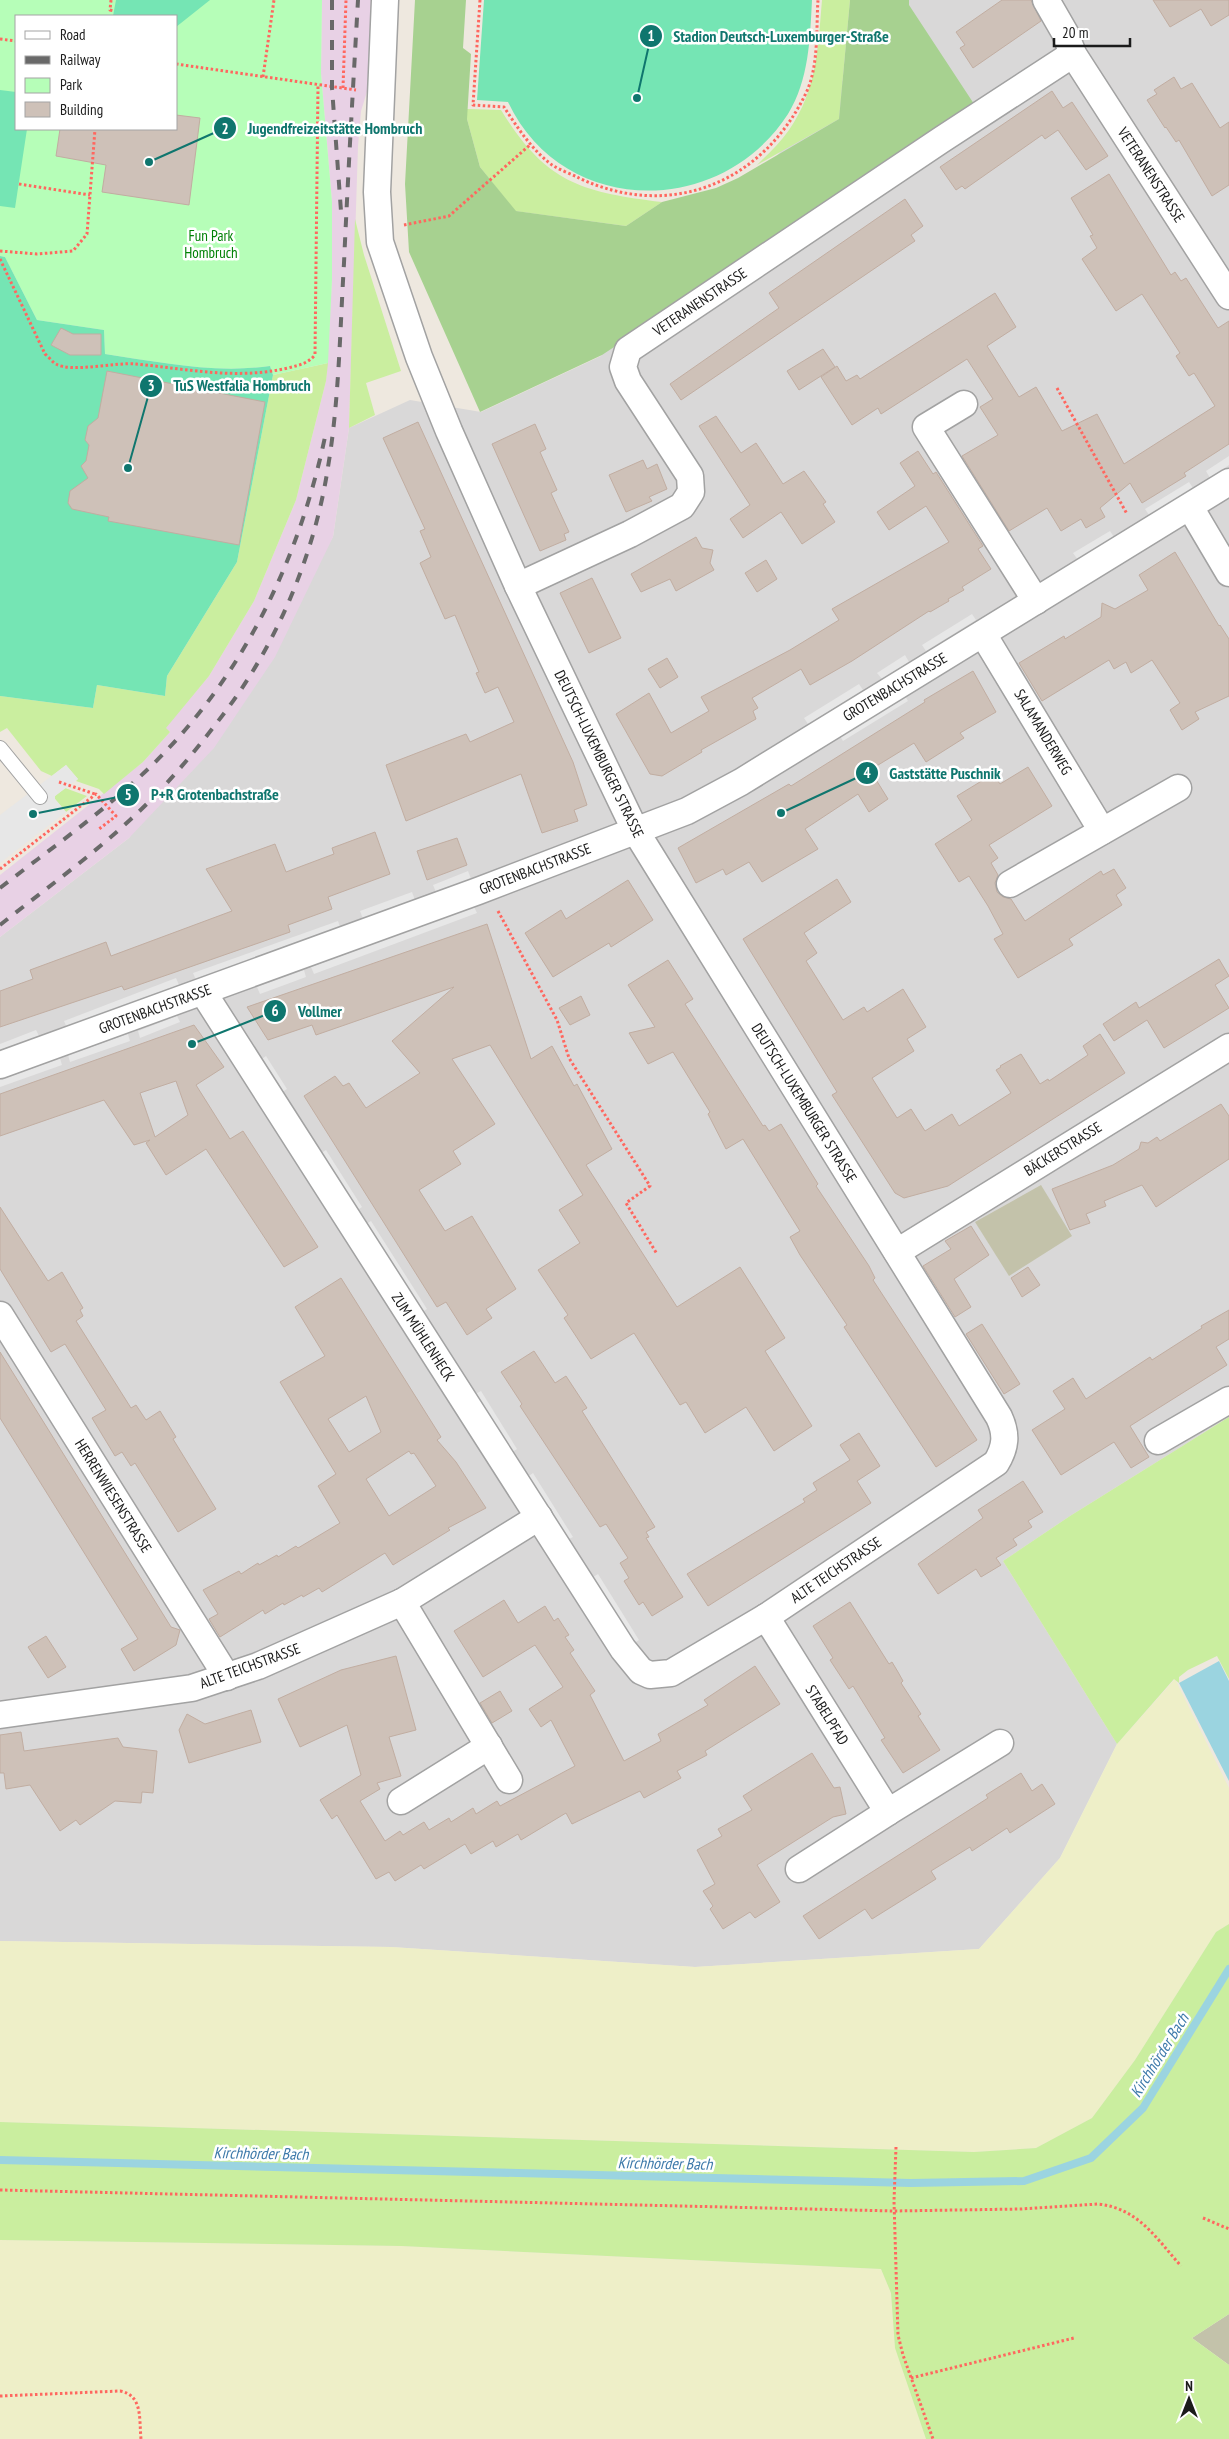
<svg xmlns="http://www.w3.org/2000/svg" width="1229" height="2439" font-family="'PT Sans Narrow',sans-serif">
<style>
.residential{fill:#d9d8d8}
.industrial{fill:#e8d1e5}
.construction{fill:#c3c2aa}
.farmland{fill:#eeefc8}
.grass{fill:#caee9f}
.forest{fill:#a7d190}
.park{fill:#b6feb8;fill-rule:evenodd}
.pitch{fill:#75e5b4}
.parking{fill:#e7e7e7}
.water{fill:#9bd4e0}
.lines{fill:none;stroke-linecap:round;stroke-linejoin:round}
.stream{stroke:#9bd4e0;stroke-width:8}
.building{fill:#cec1b8;stroke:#c1ada1;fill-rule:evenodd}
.service-casing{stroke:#a2a2a2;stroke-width:16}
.minor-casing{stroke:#a2a2a2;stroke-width:29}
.path{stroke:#ff675f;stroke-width:3;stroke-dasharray:2.5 2.5;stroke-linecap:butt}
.service{stroke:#fff;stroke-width:14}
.minor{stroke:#fff;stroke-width:26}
.rail{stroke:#696969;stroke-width:4;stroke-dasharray:10 10;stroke-linecap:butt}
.labels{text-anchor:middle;stroke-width:5;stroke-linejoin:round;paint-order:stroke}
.street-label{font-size:15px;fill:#1b1b1b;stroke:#fff}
.park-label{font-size:15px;fill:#018105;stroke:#fff}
.water-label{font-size:16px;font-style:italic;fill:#3e7aaa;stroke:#fff}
.leader{fill:none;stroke:#0f766e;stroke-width:2}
.callout-dot{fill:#0f766e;stroke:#fff;stroke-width:2}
.mark-label{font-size:15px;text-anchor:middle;font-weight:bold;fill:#fff}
.callout-label{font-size:16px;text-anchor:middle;font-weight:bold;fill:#0f766e;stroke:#fff;stroke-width:5;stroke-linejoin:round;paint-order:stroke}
</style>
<rect width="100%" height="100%" fill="#eee8df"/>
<path class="residential" d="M909,0H1229V1417L1070,1516L1003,1561L1117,1744L1060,1858L979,1949L695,1967L391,1947L0,1941V937L129,838L333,537L349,428L410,400L481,412L601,356L909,5Z"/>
<path class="industrial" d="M322,0H374L370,82L361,111L358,146L349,428L333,537L275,657L214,748L129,838L0,937V875L143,762L170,732L165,728L209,676L254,601L296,500L326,381L332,280V202L321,73Z"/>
<g class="construction">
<path d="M1041,1185L1072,1236L1009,1276L975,1222Z"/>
<path d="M1229,2314V2365L1192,2338Z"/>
</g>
<g class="farmland">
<path d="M1175,1679L1229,1788V1924L1216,1932L1135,2060L1092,2118L1036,2148L974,2152L0,2122V1941L391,1947L695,1967L979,1949L1060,1858L1117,1744Z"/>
<path d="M0,2240L401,2246L881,2269L891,2293L895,2348L926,2439H0Z"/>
</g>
<g class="grass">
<path d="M822,0H850L839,119L757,165C768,154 780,143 789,130C817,90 818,47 822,0Z"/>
<path d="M467,109L501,110C546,183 581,192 662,202L626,226L515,211L480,167L467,119Z"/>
<path d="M355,219L364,255L401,371L366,383L375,415L349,428Z"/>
<path d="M328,363L326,381L296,500L254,601L209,676L166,728L170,732L143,762L104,794L99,789L76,781L78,779L66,765L52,776L41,771L7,728L0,732V696L93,708L97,685L165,696L167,676L237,562L273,375Z"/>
<path d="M65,788L87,796L66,812L55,799V796Z"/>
<path d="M1229,1417V1679L1217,1656L1188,1670L1179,1677V1683L1174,1679L1117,1744L1003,1561L1070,1516Z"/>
<path d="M1229,1924V2314L1192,2338L1229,2365V2439H926L895,2348L891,2293L881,2269L401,2246L0,2240V2122L974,2152L1036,2148L1092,2118L1135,2060L1216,1932Z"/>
</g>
<path class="forest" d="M415,0H466L463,48L471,54L467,119L480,167L516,211L626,226L662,202L716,188L738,178L839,119L850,0H909V5L976,107L602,355L480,412L409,252L405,184Z"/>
<path class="park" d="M0,0H322L321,73L332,202V280L328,363L273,375L270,366C214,374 160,362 105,354L104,330L37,320L5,257L0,256ZM16,16H176V129H16Z"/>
<g class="pitch">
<path d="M116,0H210L176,27V16H113Z"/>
<path d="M484,0H812C810,39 809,80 788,114C721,218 563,218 508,102L477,100Z"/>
<path d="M0,90L16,92V129H27L15,208L0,206Z"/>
<path d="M0,256L5,257L37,320L104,330L105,354C160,362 214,374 270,366L273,375L237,562L167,676L165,696L97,685L93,708L0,696Z"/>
</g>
<g class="parking">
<path d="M1229,456V465L1210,478L1206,471Z"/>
<path d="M1189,482L1193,488L1149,515L1145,509Z"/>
<path d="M1110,531L1114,537L1078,560L1073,553Z"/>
<path d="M972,614L976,620L926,651L922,645Z"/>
<path d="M905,655L909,662L882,679L877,673Z"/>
<path d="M859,684L863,690L808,724L804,718Z"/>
<path d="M905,696L908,701L843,741L840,736Z"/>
<path d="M66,765L78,779L55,796V799L66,812L0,863V815Z"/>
<path d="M468,871L471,879L436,892L433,885Z"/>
<path d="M412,892L415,900L363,919L360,911Z"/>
<path d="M474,907L477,913L314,974L311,967Z"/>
<path d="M338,921L340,927L196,980L193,973Z"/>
<path d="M304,970L306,977L260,994L257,987Z"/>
<path d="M176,978L179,985L67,1028L64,1021Z"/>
<path d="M177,1016L180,1022L140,1038L138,1031Z"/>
<path d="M36,1030L39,1036L0,1050V1044Z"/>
<path d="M128,1034L130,1041L70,1062L68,1055Z"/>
<path d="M266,1056L287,1089L279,1094L259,1061Z"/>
<path d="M60,1058L62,1065L0,1087V1080Z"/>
<path d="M326,1150L362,1207L355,1212L318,1155Z"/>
<path d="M371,1221L427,1309L419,1314L363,1226Z"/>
<path d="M481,1391L517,1449L509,1454L472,1396Z"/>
<path d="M533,1473L573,1537L565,1541L526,1478Z"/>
<path d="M598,1574L639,1640L631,1645L590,1579Z"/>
</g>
<path class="water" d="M1219,1661L1229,1681V1781L1179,1683Z"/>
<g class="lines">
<path class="stream" d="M0,2160L911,2183L1024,2181L1091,2158L1143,2108L1229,1969"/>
</g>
<g class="building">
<path d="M1002,0H1031L1041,21L973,68L960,48L965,45L956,32Z"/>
<path d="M1153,0H1229V15L1211,26L1201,9L1170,27Z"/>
<path d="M1174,77L1181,89L1192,83L1220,128L1229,122V185L1212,196L1179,140L1176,142L1166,127L1165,128L1147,100L1157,94L1154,90Z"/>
<path d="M1052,91L1063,108L1072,102L1108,156L1086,170L1058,130L1045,139L1042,135L965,189L962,186L956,190L940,167Z"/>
<path d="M176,115L200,118L189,205L102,192L106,165L56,156L60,129H176Z"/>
<path d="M1109,174L1171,275L1175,272L1181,281L1186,278L1218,328L1229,321V444L1184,473L1186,476L1142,503L1130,483L1100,508L1105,517L1086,528L1081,519L1061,531L1047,508L1009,531L962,456L998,435L980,407L993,399L967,359L881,414L878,408L852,425L821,377L837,366L846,381L857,375L860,379L995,293L1016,327L987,346L1019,397L1036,387L1062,431L1097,414L1124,464L1215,406L1194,373L1189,376L1176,356L1180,353L1142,294L1116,311L1082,259L1097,248L1090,236L1093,235L1071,198Z"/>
<path d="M905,199L923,226L911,235L915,241L681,400L670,384L779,308L769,293Z"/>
<path d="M61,328L73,334H101V355H70L51,345Z"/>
<path d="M823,349L835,367L799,390L787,371Z"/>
<path d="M107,371L265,402L239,545L108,521L109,517L72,509L68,503L70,491L88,478L81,466L86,461L89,445L85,440L88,426L98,418Z"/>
<path d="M716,416L741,453L756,443L783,484L804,471L826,502L823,504L835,522L802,544L781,512L743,538L730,519L750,505L699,426Z"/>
<path d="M418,422L573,762L587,805L574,810L578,821L542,833L521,774L406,821L386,765L466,734L470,742L514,722L498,687L485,693L476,673L479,672L455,615L445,619L420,563L431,557L420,531L425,529L383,438Z"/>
<path d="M535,424L546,449L540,452L557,490L551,493L569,532L564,534L566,540L540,551L492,444Z"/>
<path d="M918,451L933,474L936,472L983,546L978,549L991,569L962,587L964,590L948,599L949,601L930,612L929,611L852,661L810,685L801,669L752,698L758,708L753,711L756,719L701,750L702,752L662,776L650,774L616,714L649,693L671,733L709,711L701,697L790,650L839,620L832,609L949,542L926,506L889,530L877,512L915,486L900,463Z"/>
<path d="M643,460L647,469L657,464L667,489L649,497L652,501L626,512L609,475Z"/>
<path d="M696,537L702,548L713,550L710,563L714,570L676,591L670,579L641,592L631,574Z"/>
<path d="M1175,552L1219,626L1220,625L1229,639V696L1195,712L1199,719L1182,730L1170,710L1180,703L1152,660L1131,673L1126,662L1114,669L1109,660L1042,701L1019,663L1064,636L1065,639L1101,617L1102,603L1115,609L1148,590L1139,575Z"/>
<path d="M766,560L777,579L757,592L745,573Z"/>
<path d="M592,578L621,638L589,653L560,593Z"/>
<path d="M667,658L678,677L660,688L648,669Z"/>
<path d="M973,671L996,712L960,733L964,738L926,762L914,743L870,770L888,799L869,812L858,794L805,829L818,849L762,882L749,862L726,875L723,869L696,883L678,848L789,784L791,786L925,702L924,700Z"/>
<path d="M1028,767L1052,806L989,845L998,858L991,863L998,875L995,883L997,892L1003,897L1011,899L1025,921L1101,871L1103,875L1114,869L1126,888L1116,895L1122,905L1069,939L1073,945L1018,978L994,939L1003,934L988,906L969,876L959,882L935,844L972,820L957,796L993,774L1000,784Z"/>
<path d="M375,832L390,874L328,897L332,909L288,925L290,932L124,990L122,986L0,1027V991L33,979L30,970L106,942L111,956L232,911L206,869L275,844L286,872L334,854L332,848Z"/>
<path d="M457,838L467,865L427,880L417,851Z"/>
<path d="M837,879L851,902L804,933L817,953L806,961L843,1020L864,1007L867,1012L903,989L926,1027L907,1039L914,1051L872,1078L897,1118L911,1109L925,1131L952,1114L959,1126L1011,1093L996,1070L1001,1067L1000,1066L1021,1054L1040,1084L1048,1079L1049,1081L1088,1055L1083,1046L1100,1034L1125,1073L948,1186L904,1198L895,1193L832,1095L837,1092L743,939Z"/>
<path d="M628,880L653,920L611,947L609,943L553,977L525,933L561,910L566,919Z"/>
<path d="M487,924L531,1059L552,1046L574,1086L577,1084L612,1149L586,1165L677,1307L740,1267L785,1338L765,1351L812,1426L774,1451L746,1407L705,1433L686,1402L680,1405L634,1333L591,1359L564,1318L568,1315L538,1270L580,1243L559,1210L583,1195L490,1045L452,1059L495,1124L453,1151L461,1164L419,1190L445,1231L472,1216L516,1289L486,1309L492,1318L467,1335L446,1302L437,1307L304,1096L335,1076L343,1086L349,1083L366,1108L420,1073L392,1041L454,987L316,1035L312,1025L268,1040L247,1007Z"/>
<path d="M1219,959L1229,976L1215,985L1229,1008L1164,1048L1147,1020L1114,1041L1103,1024L1136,1002L1139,1008Z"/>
<path d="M668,960L693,999L685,1004L763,1126L765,1125L769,1131L781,1124L818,1184L816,1186L869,1266L875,1278L873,1280L977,1440L936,1467L844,1327L847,1325L800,1255L790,1237L800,1231L743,1139L726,1149L708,1114L710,1112L673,1052L648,1064L629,1033L655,1027L628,985Z"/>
<path d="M581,996L590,1015L570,1025L559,1008Z"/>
<path d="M194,1025L224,1067L196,1085L230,1139L243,1131L318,1247L284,1267L206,1149L166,1175L146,1143L150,1140L134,1145L104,1100L0,1136V1094ZM176,1081L188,1115L155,1137L140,1093Z"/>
<path d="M1221,1104L1229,1116V1159L1156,1207L1142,1185L1104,1201L1106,1206L1086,1214L1090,1223L1070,1230L1052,1189L1113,1165L1139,1149L1141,1142L1148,1143L1157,1137L1160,1141Z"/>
<path d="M0,1207L48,1281L62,1272L83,1308L80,1310L83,1316L76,1321L131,1408L136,1405L146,1420L160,1411L176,1437L173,1439L216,1509L178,1532L135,1463L131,1466L122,1452L115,1456L92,1418L106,1410L65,1344L51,1352L0,1269Z"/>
<path d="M971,1226L989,1255L954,1279L971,1307L955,1317L923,1266L951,1249L945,1241Z"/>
<path d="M1028,1267L1040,1285L1022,1297L1011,1278Z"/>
<path d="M341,1278L441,1437L437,1440L456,1462L486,1508L448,1528L450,1530L393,1565L385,1553L322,1592L319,1588L303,1597L302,1595L284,1605L283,1603L265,1614L263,1610L220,1637L209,1619L218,1614L203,1590L239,1571L241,1574L258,1563L259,1565L277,1555L278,1557L296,1546L298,1548L340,1523L318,1486L336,1474L280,1382L325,1356L295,1307ZM366,1396L381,1432L349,1452L328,1419ZM409,1451L411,1454L414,1453L436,1486L389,1516L366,1479Z"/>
<path d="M1229,1310V1339L1216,1347L1227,1365L1130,1426L1149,1457L1131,1468L1114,1442L1061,1475L1032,1430L1065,1409L1053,1391L1073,1378L1086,1399L1150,1357L1152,1360L1202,1328L1201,1326Z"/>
<path d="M982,1324L1020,1384L1004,1394L966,1334Z"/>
<path d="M534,1351L555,1383L566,1376L587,1408L582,1411L655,1527L646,1532L649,1537L646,1538L683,1597L652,1616L643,1602L639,1605L624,1581L629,1578L620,1563L628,1558L606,1524L600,1527L520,1406L522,1404L501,1372Z"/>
<path d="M0,1352L171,1627L180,1630L176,1645L134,1671L121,1649L138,1639L0,1418Z"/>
<path d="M859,1433L880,1466L857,1481L871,1503L708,1606L687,1574L805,1502L803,1499L817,1490L813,1483L850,1460L840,1445Z"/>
<path d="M1023,1481L1043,1512L1028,1521L1032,1527L1013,1539L1017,1545L996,1558L1001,1565L981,1577L976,1569L938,1594L918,1564L983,1518L978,1510Z"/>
<path d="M504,1600L518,1623L545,1606L554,1621L558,1618L569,1635L565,1637L574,1650L570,1653L595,1691L590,1695L624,1761L661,1741L658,1734L708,1705L704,1700L755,1666L780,1704L705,1751L707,1755L677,1771L681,1778L644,1798L640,1791L572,1824L566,1813L521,1840L518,1834L496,1847L493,1841L471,1854L465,1844L424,1869L421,1865L395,1881L389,1872L376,1879L337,1815L332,1819L320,1800L361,1775L347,1725L300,1747L278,1699L341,1670L396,1656L416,1730L389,1737L401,1776L377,1783L380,1789L360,1801L385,1841L400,1831L403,1835L424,1822L429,1830L449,1818L451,1822L473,1808L476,1814L497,1801L500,1806L575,1766L551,1720L541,1727L529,1709L563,1687L535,1645L483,1677L454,1631Z"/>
<path d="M850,1602L889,1664L892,1662L898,1672L903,1681L901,1683L921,1714L918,1716L940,1750L903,1773L881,1740L885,1738L853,1686L849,1689L830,1660L833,1658L813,1626Z"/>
<path d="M46,1636L66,1667L48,1678L28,1647Z"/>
<path d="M500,1691L512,1711L492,1723L480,1703Z"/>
<path d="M251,1710L261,1742L189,1763L179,1730L187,1714L205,1724Z"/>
<path d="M21,1732L24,1751L118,1738L123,1747L157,1751L153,1793L142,1792L141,1803L115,1801L80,1825L76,1820L60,1831L30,1785L6,1789L4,1773H0V1735Z"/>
<path d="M812,1753L834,1788L840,1787L846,1814L833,1817L757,1865L780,1902L755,1918L750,1912L723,1929L710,1909L713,1906L703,1891L715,1884L697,1850L722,1836L718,1829L752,1810L743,1796Z"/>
<path d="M1021,1773L1032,1791L1042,1784L1055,1804L1010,1833L1007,1828L972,1851L970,1847L931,1871L936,1879L872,1919L865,1909L819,1939L803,1916L988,1798L986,1795Z"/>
</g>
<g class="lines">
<g class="service-casing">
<path id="service" d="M0,748L40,797"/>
</g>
<g class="minor-casing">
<g id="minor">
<path d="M1046,0L1065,33L1073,54L1229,296"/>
<path d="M964,404L926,427L1036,601"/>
<path d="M1190,507L1229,573"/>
<path d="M518,586L630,534L682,506L691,492L690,476L628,381L623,367L628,350L941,140L1073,54"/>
<path d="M983,634L1102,831"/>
<path d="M1010,884L1178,788"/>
<path d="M203,992L623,1649L641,1671L650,1675L671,1673L766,1617L996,1463C1006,1447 1007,1434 999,1417L635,830L518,586L449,431L419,357L380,242L377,192L385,0"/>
<path d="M0,1065L478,891L687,811L741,782L1229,482"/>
<path d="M897,1252L1229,1047"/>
<path d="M0,1315L227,1677"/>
<path d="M1158,1441L1229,1400"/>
<path d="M402,1602L509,1780"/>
<path d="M766,1617L888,1812L1000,1743"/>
<path d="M0,1715L192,1688L258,1666L402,1602L539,1517"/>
<path d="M401,1801L489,1746"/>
<path d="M799,1869L888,1812"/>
</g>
</g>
<g class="path">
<path d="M111,0L110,10L114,11"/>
<path d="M480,0L473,105L504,107C517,127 532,150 552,165C560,170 571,174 579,178C670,221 763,183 806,93C819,66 816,29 818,0"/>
<path d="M0,39L16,41"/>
<path d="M176,64L356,90"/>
<path d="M263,77L274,0"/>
<path d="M343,88L346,0"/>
<path d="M19,184L90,195"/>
<path d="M404,225L449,216L531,144"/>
<path d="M0,251L37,254L73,251L87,234L95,129"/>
<path d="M0,259L45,354C49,357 52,362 56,364C71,373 116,362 136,364C188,369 236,380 288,368C299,365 307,364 315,355L318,85"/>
<path d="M1057,388L1127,514"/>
<path d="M59,782L95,794"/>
<path d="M0,869L96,794L116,816L99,829"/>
<path d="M498,911L557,1020L569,1058L650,1186L626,1203L657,1254"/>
<path d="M896,2147L894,2201L898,2335L903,2355L933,2439"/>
<path d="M0,2190L894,2211L1021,2209L1098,2204C1138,2208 1156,2238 1181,2266"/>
<path d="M1203,2218L1229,2229"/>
<path d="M911,2378L1074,2338"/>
<path d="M0,2396L120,2391C143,2395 139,2419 141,2439"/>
</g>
<use href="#service" class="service"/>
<use href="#minor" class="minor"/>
<g class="rail">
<path d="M332,0V88L341,211"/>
<path d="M0,888C45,853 92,820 134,782C235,692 297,569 325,437"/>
<path d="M0,925C44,890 90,857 131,819C167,786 199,747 228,708C279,639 315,552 328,467C339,402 340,329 344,263C348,175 353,88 358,0"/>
</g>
</g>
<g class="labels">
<g class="street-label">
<text transform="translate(1151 175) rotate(57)" y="5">VETERANENSTRASSE</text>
<text transform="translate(700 302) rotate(-34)" y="5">VETERANENSTRASSE</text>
<text transform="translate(895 687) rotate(-31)" y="5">GROTENBACHSTRASSE</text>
<text transform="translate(1043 732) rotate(59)" y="5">SALAMANDERWEG</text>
<text transform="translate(599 754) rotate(64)" y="5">DEUTSCH-LUXEMBURGER STRASSE</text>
<text transform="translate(535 869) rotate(-21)" y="5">GROTENBACHSTRASSE</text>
<text transform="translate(155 1009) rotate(-20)" y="5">GROTENBACHSTRASSE</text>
<text transform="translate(804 1103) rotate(58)" y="5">DEUTSCH-LUXEMBURGER STRASSE</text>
<text transform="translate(1063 1149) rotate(-32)" y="5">BÄCKERSTRASSE</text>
<text transform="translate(423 1337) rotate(57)" y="5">ZUM MÜHLENHECK</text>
<text transform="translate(113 1496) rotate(58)" y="5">HERRENWIESENSTRASSE</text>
<text transform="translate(836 1570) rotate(-34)" y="5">ALTE TEICHSTRASSE</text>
<text transform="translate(250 1666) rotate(-20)" y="5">ALTE TEICHSTRASSE</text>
<text transform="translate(827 1715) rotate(58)" y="5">STABELPFAD</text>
</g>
<g class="park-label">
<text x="211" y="241">Fun Park<tspan x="211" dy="17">Hombruch</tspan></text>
</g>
<g class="water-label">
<text transform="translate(1159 2055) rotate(-58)" y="6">Kirchhörder Bach</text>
<text transform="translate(261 2153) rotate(1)" y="6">Kirchhörder Bach</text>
<text transform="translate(665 2163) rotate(1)" y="6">Kirchhörder Bach</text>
</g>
</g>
<path class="leader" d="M637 98L651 36M149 162L225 128M128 468L151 386M781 813L867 773M33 814L128 795M192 1044L275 1011"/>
<g class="callout-dot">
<circle cx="637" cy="98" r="5"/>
<circle cx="149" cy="162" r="5"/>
<circle cx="128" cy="468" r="5"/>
<circle cx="781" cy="813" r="5"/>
<circle cx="33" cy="814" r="5"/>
<circle cx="192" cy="1044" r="5"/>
<circle cx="651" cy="36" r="12"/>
<circle cx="225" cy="128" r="12"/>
<circle cx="151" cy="386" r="12"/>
<circle cx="867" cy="773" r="12"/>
<circle cx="128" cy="795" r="12"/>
<circle cx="275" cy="1011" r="12"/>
</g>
<g class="mark-label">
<text x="651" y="41">1</text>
<text x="225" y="134">2</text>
<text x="151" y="391">3</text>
<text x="867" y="778">4</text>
<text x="128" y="800">5</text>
<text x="275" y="1016">6</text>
</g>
<g class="callout-label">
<text x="781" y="42">Stadion Deutsch-Luxemburger-Straße</text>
<text x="335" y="134">Jugendfreizeitstätte Hombruch</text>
<text x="242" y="391">TuS Westfalia Hombruch</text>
<text x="945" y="779">Gaststätte Puschnik</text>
<text x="215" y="800">P+R Grotenbachstraße</text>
<text x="320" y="1017">Vollmer</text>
</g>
<rect x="15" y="15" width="162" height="115" fill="#ffffff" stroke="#a4a4a4"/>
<rect x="25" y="31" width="25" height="8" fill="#ffffff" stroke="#a4a4a4"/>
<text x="60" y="40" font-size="15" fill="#1b1b1b">Road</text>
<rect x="25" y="56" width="25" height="8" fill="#696969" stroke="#a4a4a4"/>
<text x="60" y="65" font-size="15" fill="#1b1b1b">Railway</text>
<rect x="25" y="78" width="25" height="15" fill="#b6feb8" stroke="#a4a4a4"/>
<text x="60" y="90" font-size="15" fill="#1b1b1b">Park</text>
<rect x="25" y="102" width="25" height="15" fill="#cec1b8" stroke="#a4a4a4"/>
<text x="60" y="115" font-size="15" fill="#1b1b1b">Building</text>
<g transform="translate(1189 2399)" stroke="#ffffff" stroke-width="4" paint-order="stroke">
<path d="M0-4L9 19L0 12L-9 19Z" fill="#1b1b1b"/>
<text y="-8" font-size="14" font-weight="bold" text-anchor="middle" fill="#1b1b1b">N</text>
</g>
<path d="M1054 38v8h76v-8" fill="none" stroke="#1b1b1b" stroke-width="2.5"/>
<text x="1062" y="38" font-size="15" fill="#1b1b1b" stroke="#ffffff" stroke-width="4" paint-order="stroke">20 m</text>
</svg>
